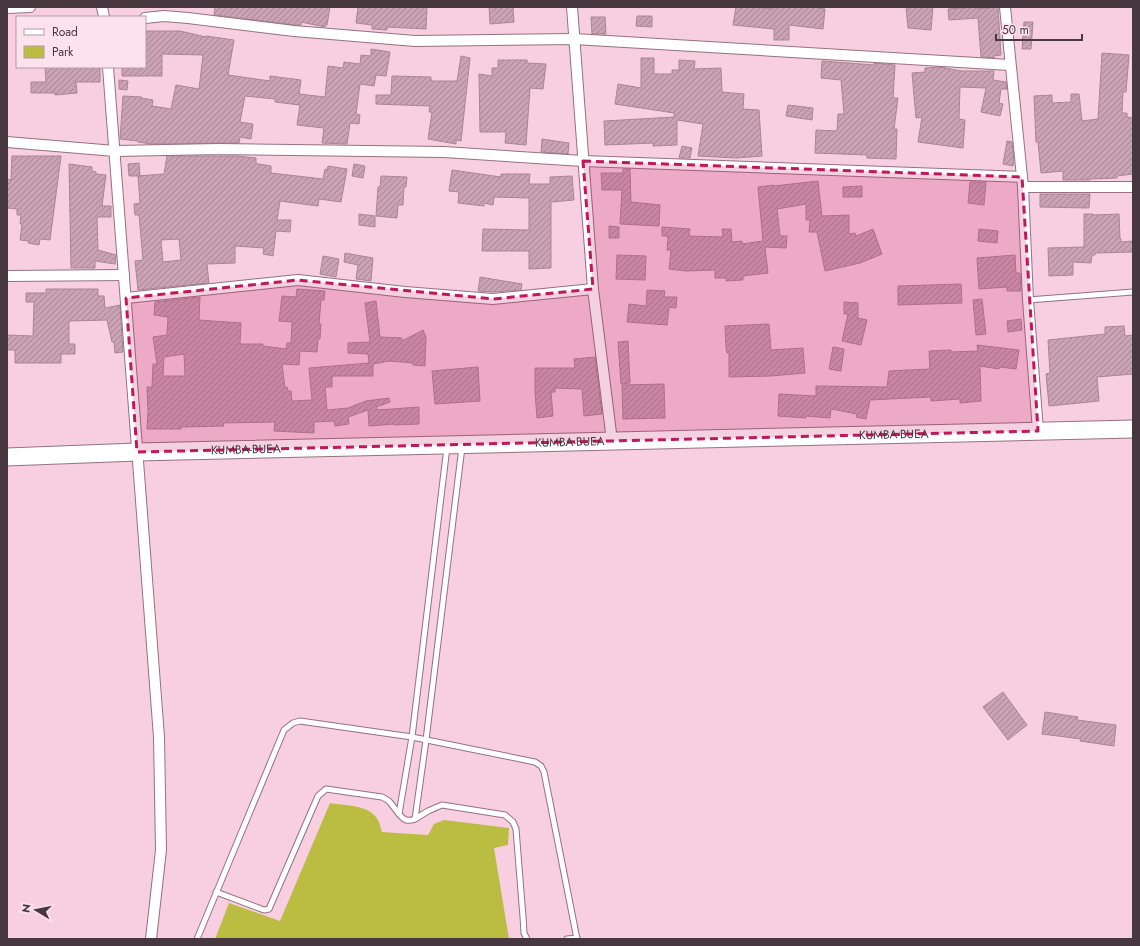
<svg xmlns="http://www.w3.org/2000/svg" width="1140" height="946" font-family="Jost,sans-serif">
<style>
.green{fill:#bbbc42}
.building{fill:url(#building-hatch);stroke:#aa8596;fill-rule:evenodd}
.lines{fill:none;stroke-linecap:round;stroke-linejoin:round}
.service-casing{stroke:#957182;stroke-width:7}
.minor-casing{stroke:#957182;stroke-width:12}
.trunk-casing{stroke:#957182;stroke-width:19}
.service{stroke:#fff;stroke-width:5}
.minor{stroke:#fff;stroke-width:10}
.trunk{stroke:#fff;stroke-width:17}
.marked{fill:#c2185b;fill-opacity:0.2;stroke:#c2185b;stroke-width:3;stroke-dasharray:8 5;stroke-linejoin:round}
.labels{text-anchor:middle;stroke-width:4;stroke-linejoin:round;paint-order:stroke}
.street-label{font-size:12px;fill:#47373e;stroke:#fbe2ed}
</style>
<defs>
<pattern id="building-hatch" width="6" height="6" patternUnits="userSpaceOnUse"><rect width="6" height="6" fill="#c9a3b4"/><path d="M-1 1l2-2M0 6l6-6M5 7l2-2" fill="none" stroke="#a58694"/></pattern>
</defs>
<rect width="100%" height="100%" fill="#f8cfe1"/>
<path class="green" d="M330,803C346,806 369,804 378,820C380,824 381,829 382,832L428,835L434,824L444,820L509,828L508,845L494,848L509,939H215L229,903L280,921Z"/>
<g class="building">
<path d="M215,7H330L327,25H326L325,27L301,22V25H295L214,15Z"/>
<path d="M358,7H427L426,29L387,27V30L372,29V25L356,23Z"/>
<path d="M489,7H513L514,22L490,24Z"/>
<path d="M736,7H756L773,9V7H814L825,9L823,29L789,25V40H774V29L733,25Z"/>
<path d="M906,7H933L931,30L908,28Z"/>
<path d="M976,7V9L998,7L1001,55L994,56V58L981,57L978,18L949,20L948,9Z"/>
<path d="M637,16H652V27L636,26Z"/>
<path d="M591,17H605L606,34H592Z"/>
<path d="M1024,22H1033L1031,49H1022Z"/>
<path d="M145,31H180L206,37V36L234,40L228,75L270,81V76L301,80L299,94L325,97L328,66L343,68L344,62L360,64L361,55L371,56V49L390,52L386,76L376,75L374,86L360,84L356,114L360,115L359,124L350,123L347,144L322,143L324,128L297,125L300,105L275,102V99L245,96L240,122L253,124L251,139L240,137L239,143L151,144L138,142V141L120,139L123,96L142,97L141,98L153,100L152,106L171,109L176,85L199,89L203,55L162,54V76H122V67H145Z"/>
<path d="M1102,53L1129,55L1126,92H1123L1122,113H1127V117L1133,118V174L1117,176V178L1090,179V180H1063V171L1041,173L1038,142H1036L1034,96L1052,95V103L1071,102V94H1079L1082,121L1098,119Z"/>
<path d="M461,56L470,58L461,141L456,140V144L428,139L432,112H429L430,106L376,104V95H391L392,76L431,77V81H457Z"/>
<path d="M641,58H654V74H672V70H679V60L695,61L694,69L721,68L722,92L744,94L743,109L759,110L762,156L737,158L698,156L703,124L677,120V145L653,146V143L605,145L604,121L674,117V113L615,104L618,84L641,88Z"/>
<path d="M498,60H527V63L546,64L543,89L530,88L526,145L505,143L506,132H480L479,74L492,76V68H498Z"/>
<path d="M822,61L874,65V63L895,65L893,98H898L894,129H897L896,159L867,158V155L815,153L816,130L837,131L838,114H844L841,80L821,78Z"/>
<path d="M45,67H100V82H76L77,93L55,95V93H31V82H46Z"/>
<path d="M940,67L961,71H994L993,80L1006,82L1007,89H1001L999,103L1003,104L1000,116L981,112L986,88L960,87L959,119L965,120L963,148L918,142L922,117L916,118L912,73L925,72V68Z"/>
<path d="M119,80L128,81L127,90L119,89Z"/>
<path d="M788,105L813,108L812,120L786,116Z"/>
<path d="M542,139L569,143L568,154L541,152Z"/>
<path d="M1007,141L1012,142L1014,161L1013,166L1003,164Z"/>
<path d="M682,146L692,148L690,158H679Z"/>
<path d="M12,156H61L50,240L40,239L39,245L28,243L29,241L20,240L22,224H20L21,215H17V209L7,208V179L11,180Z"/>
<path d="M167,156H237L256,158V163L258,164L271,166V173L323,179L325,169L327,170L328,166L347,169L341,202L319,199L318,206L280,201L277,220H291L290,232L276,231L273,256L263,254L264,248L235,246V263L207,264L209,283L138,290L135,261L143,260L139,215H135L134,204L140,203L138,176L164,174ZM179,239L181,260L163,262L161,240Z"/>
<path d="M139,163L140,176H129L128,164Z"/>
<path d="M69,164L92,167V171L96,172V174L106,175L102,206H111V217H97L98,250L116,255L115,264L95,261V268H71Z"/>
<path d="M354,164L365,166L363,178L352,176Z"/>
<path d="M623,169H630L631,202L660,205L659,226L620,224L622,190H602L601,173H623Z"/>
<path d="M452,170L501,177V174H530L529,184H550V177L572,176L574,200L551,202V268L529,269V251H482L483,229L529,230V198L494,197L493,205L484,203V206L458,203L459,192L449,191Z"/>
<path d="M381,176L407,177L406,187H404L403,205H398L397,218L376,216L378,187H380Z"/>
<path d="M818,181L822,216L849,215V234L855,233L856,236L873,229L882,254L860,263L825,271L817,232H809L810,220H806V204L777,209L780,236H787L786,248L765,247L768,273L743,276V280L726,281V278H715V270L686,271L669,269L671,250H667L668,236H662V227L690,229L689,236L723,237L722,229H731L732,242L742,241V244L763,241L758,187L774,185V186Z"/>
<path d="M970,182H986L984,205L968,203Z"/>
<path d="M862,186V197H843V187Z"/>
<path d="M1040,194H1090L1089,208L1040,207Z"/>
<path d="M359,214L375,216V227L359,225Z"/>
<path d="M1084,214H1093V215L1119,214L1120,239H1121V242L1133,241V252L1095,253V255H1092L1091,263L1073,262V275L1049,276L1048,248L1084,247Z"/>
<path d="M609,226L619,227V238H609Z"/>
<path d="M979,229L998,231L997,243L978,241Z"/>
<path d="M345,253L373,258L371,281L356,279L358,265L344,262Z"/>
<path d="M617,255L646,256L645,280L616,279Z"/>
<path d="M1015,255L1016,273H1020L1021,291H1007V287L979,289L977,258Z"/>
<path d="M323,256L339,259L336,277L320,274Z"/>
<path d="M480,277L522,284L521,290L493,292L478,291Z"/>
<path d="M961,284L962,303L898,305V286Z"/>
<path d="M46,289H98V296H104L105,308L120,305L123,352L115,353L114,342H112L107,320L69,321V344H75V354H61V363H15V350H7V335L33,336L34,302H26V293H46Z"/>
<path d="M297,289L325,291L324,300H321L319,324H321L320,339H318L317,352L300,351L299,365L282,364L285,388L287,387L288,391H291L292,401L312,400L309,368L369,363L368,354L348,353V343L370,342L365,303L376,301L380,337L402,338V341L423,330L426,337L425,366L413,365V363L389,361L373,364V376H332V387H325L327,410L348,408L366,401L389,398L390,402L376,407L378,410L419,407V424L394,425V424L369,426L368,410L348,417L349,424L335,426L334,421L314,422V433L274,431L275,422L223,423L224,426L181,427V429H147L148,411L147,387H152L153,364H157L153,337L167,335L168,317L154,315L155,302L200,297L199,320L241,323L240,344H263V346L286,349L287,343H291L292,322L279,321L282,296L296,297ZM184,354L185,376H163L164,357Z"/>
<path d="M647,290L665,291L664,297H677L676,308L669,307L667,325L627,322L629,304L646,306Z"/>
<path d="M982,299L986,334L976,335L973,300Z"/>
<path d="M844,302L858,303V318L867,320L861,345L842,341L848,314H844Z"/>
<path d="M1021,319L1022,330L1008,332L1007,321Z"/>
<path d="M769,324L771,350L803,348L805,373L771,376L729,377V353H727L726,347L725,326Z"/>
<path d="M1124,326L1125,336L1133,335V374L1097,377L1099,401L1049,406L1046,374L1050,373L1048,340L1105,334V327Z"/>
<path d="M628,341L630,383L621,384L618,342Z"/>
<path d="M977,345L1019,350L1016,369L1000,367L999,369L980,366L981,401L960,403V399L931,401V397L870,400L866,419L856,417L857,414L831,409L830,418L806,416V418L778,416L779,394L816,396V386L887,387L889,371L930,369L929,351L951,350V352L978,351Z"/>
<path d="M833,347L844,349L841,371L829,369Z"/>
<path d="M595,357L602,414L584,416L582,389L555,388V392H551L553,416L537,418L535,393V368H575L574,359Z"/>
<path d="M478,367L480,401L435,404L432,371Z"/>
<path d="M664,384L665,418L623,419L622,385Z"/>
<path d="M1003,692L1027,725L1008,740L983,707Z"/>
<path d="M1045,712L1078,717L1077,720L1116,725L1114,746L1080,741L1081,739L1042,734Z"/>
</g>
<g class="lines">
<g class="service-casing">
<g id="service">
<path d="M1028,300L1133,292"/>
<path d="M447,447L412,737L399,814C404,820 407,822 415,819L426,740L462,447"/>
<path d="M415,819L428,811L442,805L505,815L513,822L516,829L523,917L524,933L527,939"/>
<path d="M216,892L264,910L269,909L318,796L326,789L382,797L389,801L399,814"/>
<path d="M197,939L284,730L293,723L300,721L412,737L535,762L541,766L544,772L577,939"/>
<path d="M567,939L577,938"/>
</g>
</g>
<g class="minor-casing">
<g id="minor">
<path d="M102,7L104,17"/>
<path d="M572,7L593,289L612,441"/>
<path d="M1005,7L1023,187L1028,300L1038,431"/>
<path d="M7,8L30,7"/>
<path d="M145,18L164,16L188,18L294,31L415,41L574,39L1010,65"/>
<path d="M108,67L159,737L161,850L151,939"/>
<path d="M7,142L115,151L219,149L444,152L583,161L1022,177"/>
<path d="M1023,187H1133"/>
<path d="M7,276L124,275"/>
<path d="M126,298L298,280L405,292L493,299L593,289"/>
</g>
</g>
<g class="trunk-casing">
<g id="trunk">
<path id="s1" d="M7,457L137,452L1133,429"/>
</g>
</g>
<use href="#service" class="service"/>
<use href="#minor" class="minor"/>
<use href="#trunk" class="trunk"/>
</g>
<path class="marked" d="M583,161L1022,177L1038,431L137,452L126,298L298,280L493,299L593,289Z"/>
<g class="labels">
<g class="street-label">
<text dy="4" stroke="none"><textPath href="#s1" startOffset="887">KUMBA-BUEA</textPath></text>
<text dy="4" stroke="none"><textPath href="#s1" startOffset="563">KUMBA-BUEA</textPath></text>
<text dy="4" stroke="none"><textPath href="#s1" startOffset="239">KUMBA-BUEA</textPath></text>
</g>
</g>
<rect width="1140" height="946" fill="none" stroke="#47373e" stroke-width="16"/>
<rect x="16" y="16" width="130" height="52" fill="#fbe2ed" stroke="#b39ea7"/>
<rect x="24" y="29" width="20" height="6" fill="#ffffff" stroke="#b39ea7"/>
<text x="52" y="36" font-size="12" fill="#47373e">Road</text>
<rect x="24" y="46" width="20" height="12" fill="#bbbc42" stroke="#b39ea7"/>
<text x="52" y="56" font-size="12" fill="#47373e">Park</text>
<g transform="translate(36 910) rotate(280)" stroke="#fbe2ed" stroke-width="3" paint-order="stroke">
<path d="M0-3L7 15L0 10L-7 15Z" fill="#47373e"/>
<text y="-6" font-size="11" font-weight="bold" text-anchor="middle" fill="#47373e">N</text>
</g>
<path d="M996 34v6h86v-6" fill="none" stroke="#47373e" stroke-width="2"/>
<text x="1002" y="34" font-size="12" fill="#47373e" stroke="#fbe2ed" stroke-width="3" paint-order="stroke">50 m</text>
</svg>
